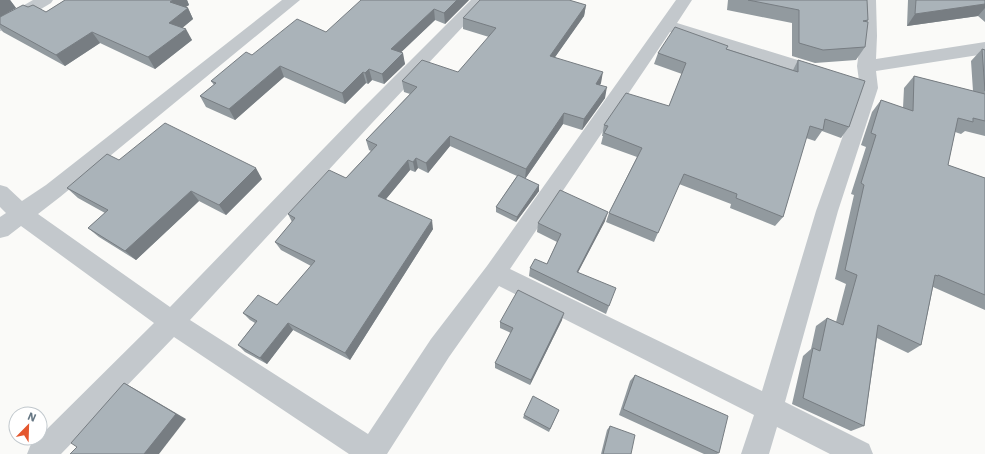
<svg xmlns="http://www.w3.org/2000/svg" width="985" height="454" font-family="'IBM Plex Sans',sans-serif">
<style>
.lines{fill:none;stroke-linecap:round;stroke-linejoin:round}
.street{fill:#c3c8cc;fill-rule:evenodd}
.wall{fill:#929a9f}
.shaded-wall{fill:#777d82}
.building{fill:#aab3b9;stroke:#777d82}
</style>
<rect width="100%" height="100%" fill="#fafaf8"/>
<g class="lines">
<g class="street">
<path d="M33,0H53L51,3L6,30L0,31V19Z"/>
<path d="M282,0H300L60,197L38,214L170,307L358,113L471,0H488L372,123L190,320L368,434L431,339L487,266L676,0H692L677,23L830,70L833,74L830,78L824,80L670,32L510,269L762,391L816,211L860,88L857,66L861,36L860,0H876L877,36L876,59L985,42V54L876,71L878,88L838,211L785,402L869,444L873,454H830L777,427L769,454H741L754,415L499,286L449,357L387,454H349L174,337L61,454H27L31,444L37,438H40V436L154,323L21,226L8,236L0,238V217L6,213L0,207V185L7,187L22,201L46,185Z"/>
</g>
</g>
<g class="wall">
<path d="M0,0H10L16,8L2,16L28,7L46,12L65,0H187L189,5L185,7L188,8L193,19L182,28L192,40L155,69L100,43L65,66L3,32L0,28Z"/>
<path d="M469,0L445,24L435,20L401,52L405,64L384,84L372,80L368,84L366,83L345,104L284,77L235,120L206,107L200,96L214,85L211,81L252,55L326,32Z"/>
<path d="M728,0H867L868,20L867,22L865,47L856,60L815,63L792,56V23L727,10Z"/>
<path d="M908,0H985V22L978,16L907,26Z"/>
<path d="M572,1L586,5L584,16L555,57L601,83L600,85L605,98L582,130L563,124L525,179L539,185V191L516,222L496,212V207L517,176L450,146L428,173L418,168L415,172L410,170L386,199L433,229L350,360L293,330L267,364L245,352L238,345L255,323L250,320L243,313L277,305L311,266L281,250L275,242L292,222L288,214L346,178L371,151L369,150L366,140L410,94L404,92L402,81L458,72L489,37L463,29V18Z"/>
<path d="M727,49L793,70L798,60L849,127L841,138L822,131L815,141L806,138L783,217L775,226L730,208L731,204L679,184L654,242L606,222L609,213L637,157L601,144L603,136H602L604,125L669,106L682,74L654,64L658,53Z"/>
<path d="M982,49L985,50V136L965,131L961,134L955,132L948,165L985,178V310L933,287L921,345L908,353L877,338L864,426L851,431L792,404L803,356L811,349L816,326L827,318L836,322L846,284L835,279L854,195L851,194L866,147L861,145L872,112L881,100L903,108L904,88L914,76L973,91L971,61Z"/>
<path d="M119,160L262,179L226,215L199,201L136,260L99,237L88,228L105,213L78,198L67,188Z"/>
<path d="M605,221L578,272L609,306L606,314L529,276L530,268L547,264L557,242L537,232L538,223Z"/>
<path d="M562,320L530,385L495,368V363L511,333L500,328V322Z"/>
<path d="M635,375L719,453L717,454H704L619,415L630,381Z"/>
<path d="M559,410L549,432L523,418L524,415Z"/>
<path d="M610,426L631,454H601L607,430Z"/>
</g>
<g class="shaded-wall">
<path d="M0,0H10L16,8L0,17Z"/>
<path d="M173,0H187L189,5L177,13L170,2Z"/>
<path d="M457,0H469L445,24L444,13Z"/>
<path d="M985,4V8L978,16L907,26L915,14Z"/>
<path d="M586,5L584,16L548,67L550,56Z"/>
<path d="M188,8L193,19L175,34L169,23Z"/>
<path d="M434,9L435,20L393,60L391,49Z"/>
<path d="M186,29L192,40L155,69L148,57Z"/>
<path d="M92,32L100,43L65,66L56,55Z"/>
<path d="M403,53L405,64L384,84L382,74Z"/>
<path d="M280,66L284,77L235,120L229,109Z"/>
<path d="M369,69L372,80L368,84L365,73Z"/>
<path d="M363,72L366,83L345,104L342,93Z"/>
<path d="M603,72L601,83L594,94L596,84Z"/>
<path d="M607,87L605,98L582,130L584,119Z"/>
<path d="M564,113L563,124L525,179L526,169Z"/>
<path d="M450,136V146L428,173L426,163Z"/>
<path d="M416,158L418,168L415,172L413,162Z"/>
<path d="M408,160L410,170L381,205L378,196Z"/>
<path d="M256,168L262,179L226,215L219,205Z"/>
<path d="M539,185V191L516,222L517,217Z"/>
<path d="M191,191L199,201L136,260L125,251Z"/>
<path d="M608,212L605,221L574,280L577,272Z"/>
<path d="M432,220L433,229L350,360L345,353Z"/>
<path d="M564,313L562,320L530,385L531,380Z"/>
<path d="M288,323L293,330L267,364L260,358Z"/>
<path d="M124,383L135,389L186,419L159,454H144Z"/>
</g>
<g class="building">
<path d="M65,0H173L170,2L188,8L169,23L186,29L148,57L92,32L56,55L0,24V17L23,5L28,7L33,5L46,12Z"/>
<path d="M361,0H457L444,13L434,9L391,49L403,53L382,74L369,69L365,73L363,72L342,93L280,66L229,109L200,96L216,83L211,81L246,52L252,55L297,19L326,32Z"/>
<path d="M480,0H569L586,5L550,56L603,72L596,84L607,87L584,119L564,113L526,169L450,136L426,163L416,158L413,162L408,160L378,196L432,220L345,353L288,323L260,358L238,345L257,321L243,313L258,295L277,305L315,261L275,242L295,218L288,214L329,170L346,178L377,145L366,140L417,87L402,81L422,60L458,72L496,28L463,18Z"/>
<path d="M748,0H867L868,20L863,21L868,22L865,47L823,50L799,43V10Z"/>
<path d="M916,0H985V4L915,14Z"/>
<path d="M675,27L728,46L726,49L798,72V60L865,81L849,127L825,119L823,130L810,126L783,217L736,198L737,194L684,174L658,233L609,213L642,148L604,133L608,126L604,125L626,93L669,106L686,63L658,53Z"/>
<path d="M982,49L985,50V91Z"/>
<path d="M914,76L985,94V121L973,118V122L958,118L948,165L985,178V295L938,275V276L935,275L921,345L878,325L864,426L803,398L813,348L820,351L827,318L843,325L857,275L845,270L864,185L861,183L876,135L871,133L881,100L913,111Z"/>
<path d="M165,123L256,168L219,205L191,191L125,251L88,228L108,210L67,188L107,154L119,160Z"/>
<path d="M518,175L539,185L517,217L496,207Z"/>
<path d="M560,190L608,212L577,272L616,288L609,306L530,268L535,259L547,264L561,234L538,223Z"/>
<path d="M518,290L564,313L531,380L495,363L513,328L500,322Z"/>
<path d="M635,375L728,416L719,453L623,409Z"/>
<path d="M124,383L176,414L144,454H70L77,447L71,443Z"/>
<path d="M533,396L559,410L550,429L524,415Z"/>
<path d="M610,426L635,435L631,454H603Z"/>
</g>
<g transform="translate(28 426) rotate(23)"><circle r="19" fill="#ffffff" stroke="#c1c8cd"/>
<path d="M0-3L7 15L0 10L-7 15Z" fill="#e4572e"/>
<text y="-6" font-size="11" font-weight="bold" text-anchor="middle" fill="#657683">N</text>
</g>
</svg>
